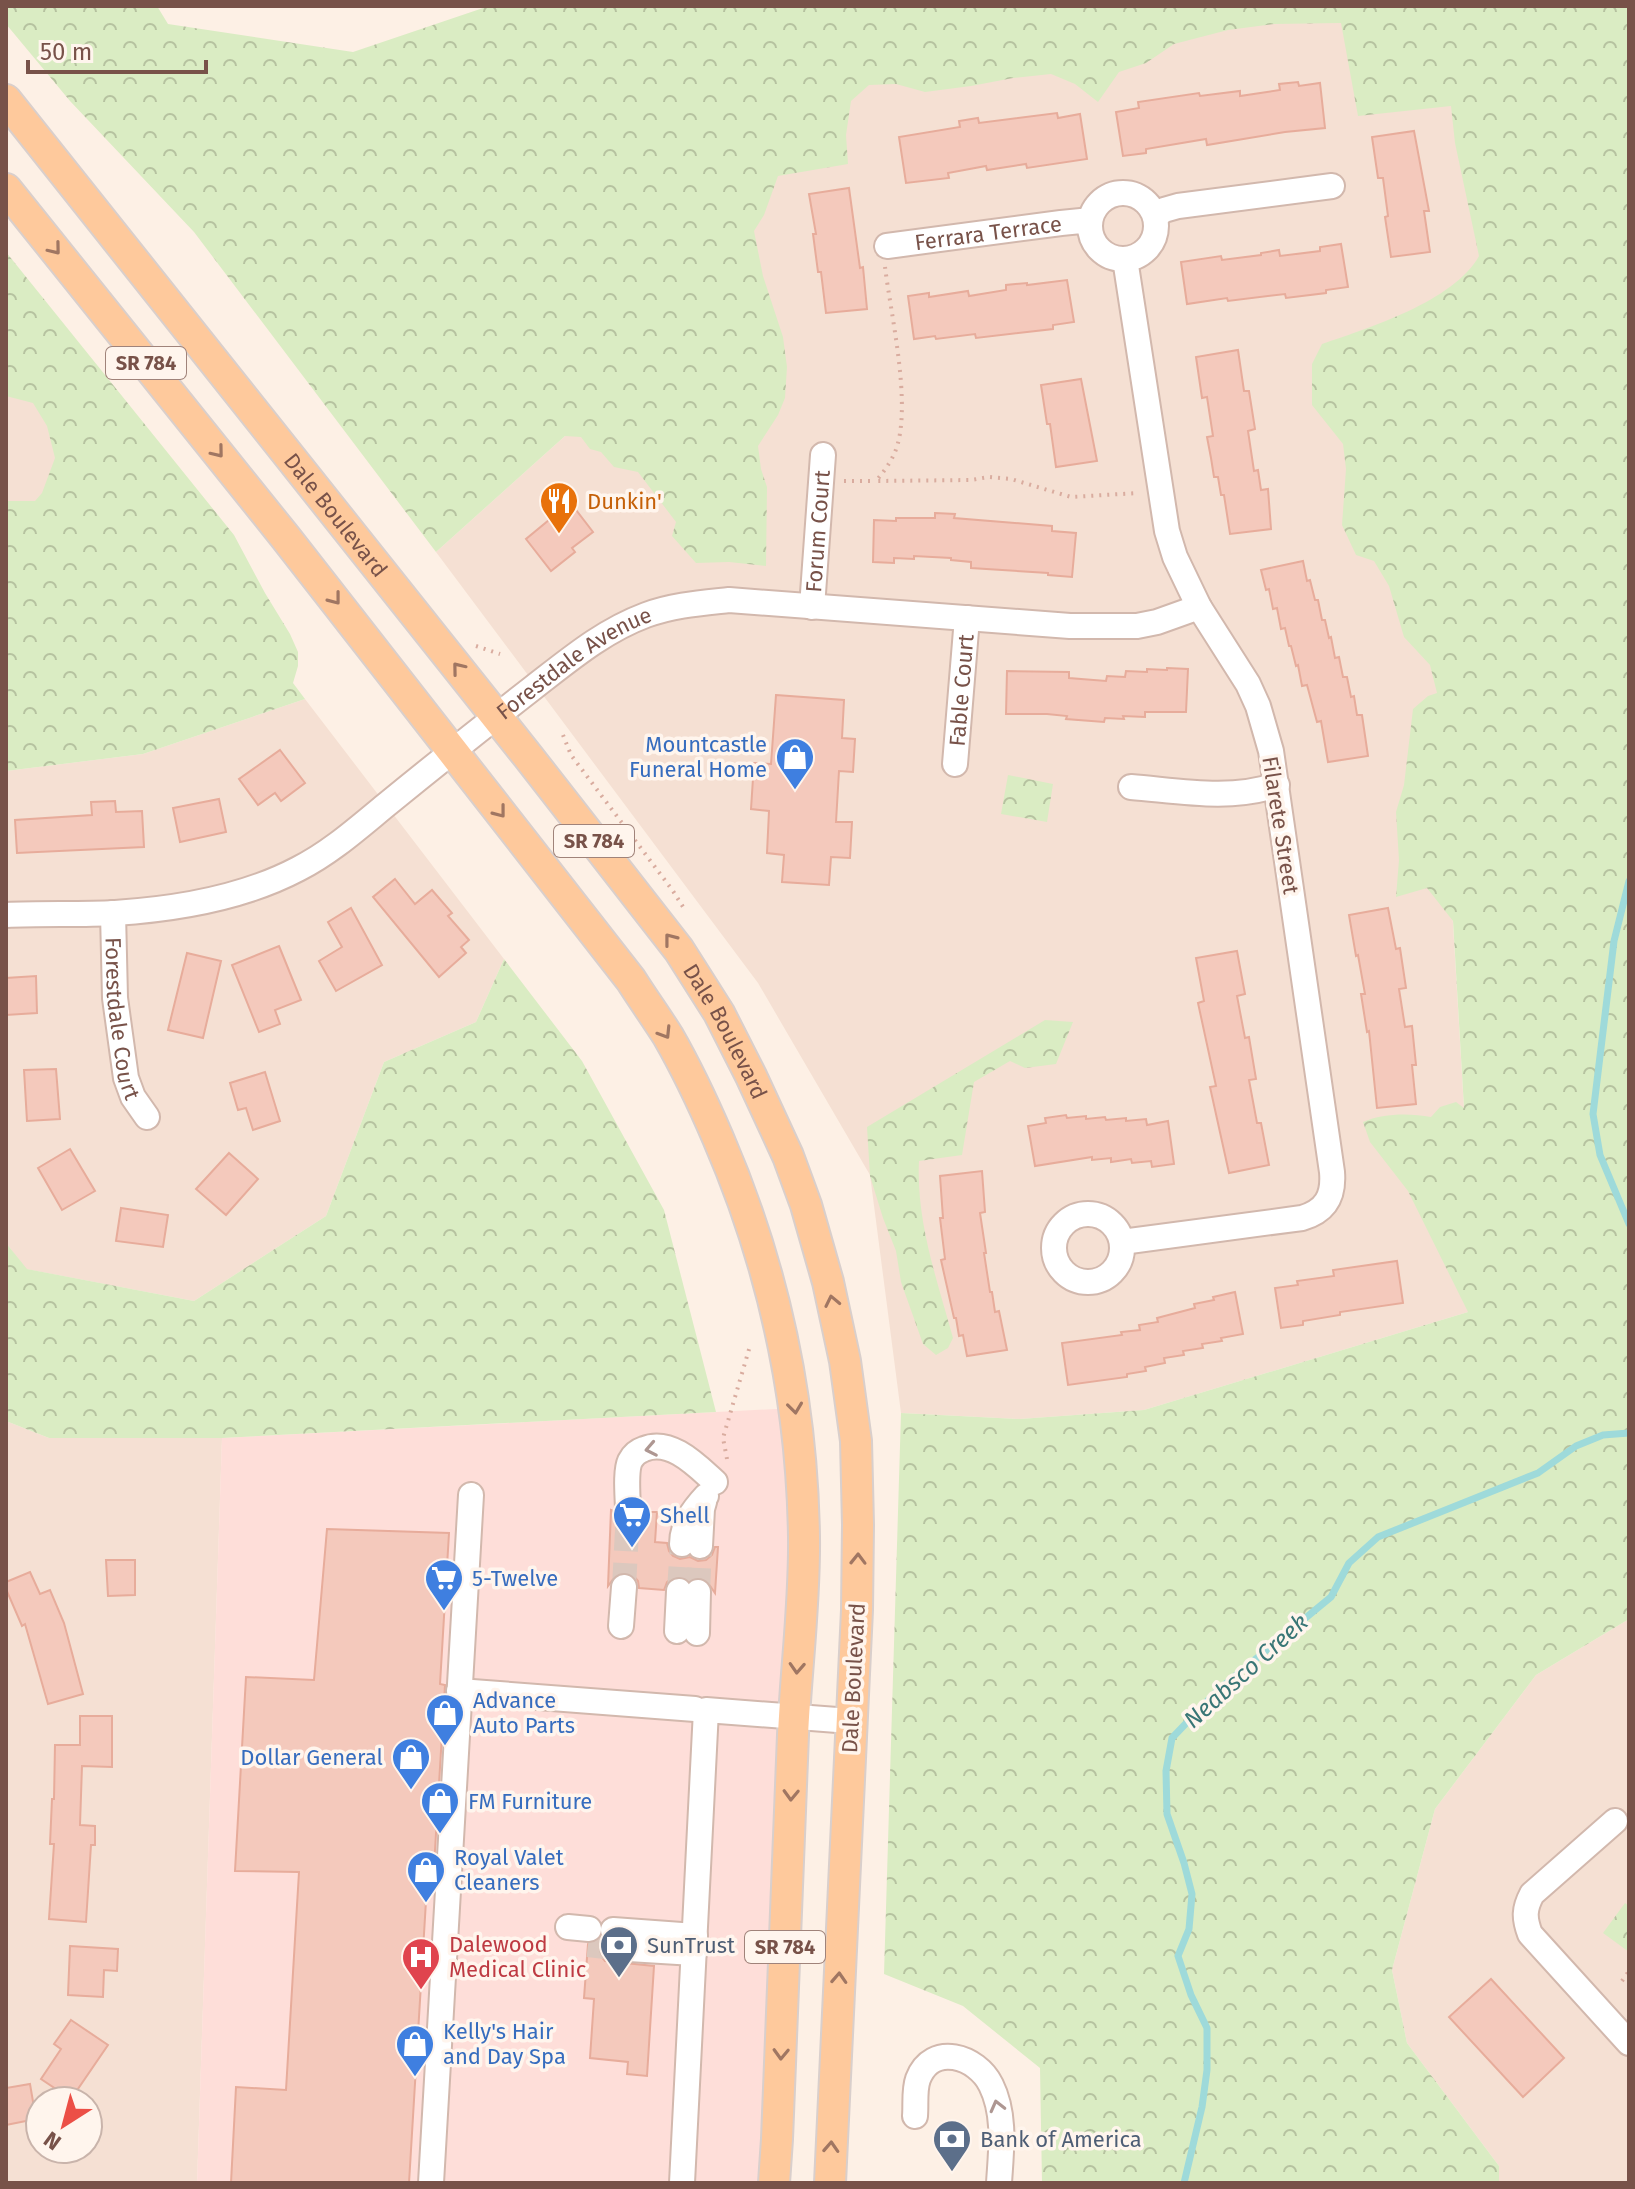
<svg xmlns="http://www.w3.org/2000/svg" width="1635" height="2189" font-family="'Fira Sans',sans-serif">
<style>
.residential{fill:#f5e0d3;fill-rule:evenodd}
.commercial{fill:#feded9}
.forest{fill:url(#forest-crowns)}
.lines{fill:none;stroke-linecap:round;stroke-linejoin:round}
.stream{stroke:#9edada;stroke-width:7}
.building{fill:#f4c9bc;stroke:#e7ac9b;stroke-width:2}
.minor-tunnel{stroke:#dcc8be;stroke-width:24;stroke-dasharray:24 12;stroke-linecap:butt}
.minor-casing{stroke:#d2b8ad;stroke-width:28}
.major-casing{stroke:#d9cfcc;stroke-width:34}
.path{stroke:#d9ac9f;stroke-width:4;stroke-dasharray:2 6;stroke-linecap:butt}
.minor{stroke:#fff;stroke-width:24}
.major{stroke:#fec99c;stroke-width:30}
.oneway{stroke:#a07662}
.oneway2{stroke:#ae9792}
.labels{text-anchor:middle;stroke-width:7;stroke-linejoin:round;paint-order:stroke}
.shield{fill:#fff5ed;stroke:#a0837a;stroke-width:2}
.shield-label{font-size:20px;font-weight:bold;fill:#785249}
.street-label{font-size:22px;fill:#785249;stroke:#fff5ed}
.food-label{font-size:22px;fill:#c56008;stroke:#fff5ed;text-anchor:start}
.shop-label{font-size:22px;fill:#366cbe;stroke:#fff5ed;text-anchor:start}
.health-label{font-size:22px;fill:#be3a42;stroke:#fff5ed;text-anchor:start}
.service-label{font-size:22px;fill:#4e5e75;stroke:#fff5ed;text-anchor:start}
.water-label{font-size:24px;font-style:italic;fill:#397676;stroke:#fff5ed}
</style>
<defs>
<pattern id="forest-crowns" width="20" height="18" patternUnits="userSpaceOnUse" patternTransform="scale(2)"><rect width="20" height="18" fill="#daecc3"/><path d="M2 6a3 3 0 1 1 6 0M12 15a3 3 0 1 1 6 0" fill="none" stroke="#b6c2a0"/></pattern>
</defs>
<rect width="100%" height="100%" fill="#fdf0e5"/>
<g class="residential">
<path d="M1444,6L1501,309L1440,705L1464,1109L1468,1312L1144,1410L1020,1419L901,1413L870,1175L758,983L436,552L565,436L754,183L859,66Z"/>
<path d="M6,310L186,539L6,573Z"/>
<path d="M305,699L504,959L476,1022L384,1062L326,1216L194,1301L26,1269L6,1243V771L143,754Z"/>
<path d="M6,1421L49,1438H222L197,2183H6ZM40,2101H88V2149H40Z"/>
<path d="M1629,1619V2183H1499V2166L1407,2043L1392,1970L1435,1809L1536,1675Z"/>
</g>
<path class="commercial" d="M795,1408L771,2183H197L222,1438Z"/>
<g class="forest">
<path d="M6,6H157L168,24L353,52L489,6H1629V1619L1536,1675L1435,1809L1392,1970L1407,2043L1499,2166V2183H1042L1040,2068L963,2006L884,1974L901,1413L1020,1419L1144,1410L1468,1312L1408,1191L1370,1142L1363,1122C1383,1113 1410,1113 1431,1117L1440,1107L1456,1102L1464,1108L1453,921L1427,888L1396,897L1399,860L1396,812L1404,785L1413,709L1428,696L1437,693L1430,665L1404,637L1389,586L1374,561L1356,555L1342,525L1346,469L1343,444L1312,405V364L1322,344C1369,328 1454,301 1479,256L1455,143L1451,106L1358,116L1341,23L1274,24L1228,30L1174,44L1146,63L1119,72L1098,102L1075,84L1051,74L1013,78L971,86L925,92L896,84L869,85L851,101L846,135L848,164L778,176L764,215L754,231L763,276L783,337L787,367L785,398L778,415L758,446L761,469L767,487L766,566L729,562L696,563L672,536L676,522L638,472L614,467L601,452L590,449L581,437L565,436L436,552L194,232L70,101L6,24Z"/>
<path d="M6,252L234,535L265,593L290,634L298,652V666L293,683L305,699L143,754L6,771V501H35L42,493L55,458L47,426L33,403L6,396Z"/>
<path d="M1008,775L1053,784L1047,822L1001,814Z"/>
<path d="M504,959L582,1061L664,1210L716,1412L222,1438H49L6,1421V1243L27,1269L194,1301L326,1216L384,1062L476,1022Z"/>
<path d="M1045,1020L1073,1022L1056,1064L1025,1068L1010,1061L974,1082L962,1155L919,1161C916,1221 937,1280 953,1338L948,1348L936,1355L923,1344L901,1282L896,1251L883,1218L870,1176L867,1127Z"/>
<path d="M1625,1903L1629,1906V1952L1603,1933Z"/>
</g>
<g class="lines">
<g class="stream">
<path d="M1629,881L1614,941L1593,1114L1600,1155L1629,1224"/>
<path d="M1184,2183L1202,2107L1207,2070V2028L1191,1995L1178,1956L1189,1929L1192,1894L1184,1863L1167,1814L1166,1771L1172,1738L1217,1691L1331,1597L1349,1563L1378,1537L1538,1473L1576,1446L1603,1435L1629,1433"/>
</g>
</g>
<g class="building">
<path d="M1298,82L1299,86L1320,83L1325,128L1285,132L1207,145L1206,139L1146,149V153L1123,156L1116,112L1139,108L1138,102L1199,93L1200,96L1240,91V96L1280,90L1279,84Z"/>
<path d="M1057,113L1058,118L1080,114L1087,159L1027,168L1026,164L987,170L986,166L948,173L949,178L906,183L899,137L960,127L959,121L978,118L979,123Z"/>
<path d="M1414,131L1429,211H1424L1430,252L1391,257L1385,217L1388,216L1383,178H1378L1372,137Z"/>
<path d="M849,188L860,268L863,267L867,309L826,313L821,272H818L813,234H816L809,194Z"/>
<path d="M1341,244L1348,287L1326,290V293L1286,298L1285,294L1228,301L1227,298L1187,304L1181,262L1221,256L1222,260L1261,255V253L1279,250L1280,256L1320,251V247Z"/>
<path d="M1067,280L1074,322L1053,325V329L976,338L975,334L936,339L935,336L914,339L908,296L929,293V297L968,291L969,296L1006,290V285L1027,283V285Z"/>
<path d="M1238,350L1244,391H1249L1255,429L1248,431L1254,471L1258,470L1261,490L1268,489L1271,529L1230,534L1224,495H1221L1218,477H1214L1211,458L1207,437L1213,436L1207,397L1202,398L1196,357Z"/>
<path d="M1081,379L1097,461L1056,467L1050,424H1047L1041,385Z"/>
<path d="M573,506L593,532L572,548L575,552L551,571L526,539L549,520L552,524Z"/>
<path d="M935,513L955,514L954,518L1052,526V531L1076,533L1072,577L1048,575V573L971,568V562L951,560V558L914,556V559L894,558V563L873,562L874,520L896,521V518H935Z"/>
<path d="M1303,561L1307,581L1310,580L1315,600H1318L1322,620H1325L1329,638L1331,637L1335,658L1339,657L1343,677H1347L1351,697L1354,696L1357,715H1362L1368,756L1328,762L1321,721L1317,722L1307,685L1302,686L1298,665L1296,666L1291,646H1289L1285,628L1281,629L1277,608L1273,609L1269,589L1266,590L1261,570Z"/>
<path d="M1167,668L1188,669L1186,712H1145V717L1123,716L1124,719L1105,718L1104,722L1066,719L1067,716L1047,714H1006L1007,671L1069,672V678L1106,681L1107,676L1125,677L1126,671L1147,672V669L1167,670Z"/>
<path d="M776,695L844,700L842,738L855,739L853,772L839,771L836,822H852L850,858L831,857L829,885L782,882L784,855L767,853L769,811L751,809L754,763L771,764Z"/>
<path d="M280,750L305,783L281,801L275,793L258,805L239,779Z"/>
<path d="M219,799L226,832L180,842L173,808Z"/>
<path d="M115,801L116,812L142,811L144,847L17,853L15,820L92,815L91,802Z"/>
<path d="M395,879L415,904L432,890L452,913L448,916L469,940L461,947L466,953L439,977L373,897Z"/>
<path d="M351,908L382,965L336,991L319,961L342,947L328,922Z"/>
<path d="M1388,908L1396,949L1400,948L1406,988L1399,989L1405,1027L1412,1026L1416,1065H1412L1416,1104L1377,1108L1369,1031L1367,1032L1361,994H1365L1358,955L1356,956L1349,915Z"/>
<path d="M279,946L301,1000L275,1010L280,1024L259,1032L232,965Z"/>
<path d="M1237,951L1245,994L1237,996L1245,1038L1249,1037L1256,1079L1249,1080L1257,1123H1261L1269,1165L1229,1173L1210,1087L1216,1086L1198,1003L1204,1001L1196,958Z"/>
<path d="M187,953L221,961L203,1038L168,1030Z"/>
<path d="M36,976L37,1013L6,1015V978Z"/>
<path d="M56,1069L60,1119L27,1121L24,1070Z"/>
<path d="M265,1072L280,1121L253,1130L246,1108L238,1110L230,1083Z"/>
<path d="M1066,1115L1067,1118L1086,1116V1119L1105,1117L1106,1120L1126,1118V1121L1146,1119L1147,1125L1168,1121L1174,1164L1152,1167L1151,1161L1132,1163L1131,1159L1111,1162V1158L1092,1160V1157L1035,1166L1028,1126L1046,1123L1045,1118Z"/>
<path d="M70,1149L95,1191L62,1210L38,1168Z"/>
<path d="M229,1153L258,1179L226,1215L196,1189Z"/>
<path d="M982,1171L985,1212L980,1213L986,1253H984L990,1292H992L995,1312L999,1311L1007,1350L967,1356L963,1335L959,1336L956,1318H954L941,1260L945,1259L940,1218H943L940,1176Z"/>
<path d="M121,1208L168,1215L163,1247L116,1241Z"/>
<path d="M1397,1261L1403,1303L1340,1312V1315L1303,1321V1325L1281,1328L1275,1288L1298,1285L1297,1281L1334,1276L1333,1270Z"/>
<path d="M1235,1292L1243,1334L1221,1338L1222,1341L1202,1344L1203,1348L1183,1351L1184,1355L1164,1358L1165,1363L1145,1367L1146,1371L1127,1374V1377L1068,1385L1062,1343L1122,1335L1121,1332L1140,1330L1139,1325L1158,1322L1157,1318L1195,1308L1194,1304L1214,1300L1213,1297Z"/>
<path d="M611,1510L613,1511L615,1518L620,1524L628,1526L636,1523L641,1519L643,1512H657L655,1542L667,1543L669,1551L673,1556L680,1559L690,1557L698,1561L706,1560L712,1555L715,1547H718L715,1593L706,1580L699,1577L689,1580L681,1576L673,1577L667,1582L664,1590L639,1588L638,1581L633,1575L624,1572L617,1574L608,1586Z"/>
<path d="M327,1529L449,1533L440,1684L445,1685L433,1883L427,1884L409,2183H231L236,2087L286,2090L299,1872L235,1871L246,1677L314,1680Z"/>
<path d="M106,1560H135V1595L108,1596Z"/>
<path d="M30,1572L40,1594L50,1590L64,1623L83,1694L48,1704L25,1624L22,1626L6,1589V1582Z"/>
<path d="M80,1716H112V1767L82,1766L80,1825L95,1826V1845H91L86,1922L49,1919L54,1844H50L52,1799H54L55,1745H80Z"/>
<path d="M601,1938L598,1946L599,1954L605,1961L654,1966L647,2076L627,2074L628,2062L590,2058L594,1999L584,1998L588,1944L594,1943Z"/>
<path d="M70,1946L118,1949L117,1971L104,1970L103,1997L68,1995Z"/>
<path d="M1491,1979L1564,2058L1523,2097L1449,2017Z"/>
<path d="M71,2020L108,2045L71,2099L41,2079L61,2049L54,2044Z"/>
<path d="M30,2084L36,2119L6,2125V2088Z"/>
</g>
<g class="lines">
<g class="minor-tunnel">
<path d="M624,1587L628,1511"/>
<path d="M679,1591L682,1544"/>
<path d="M698,1592L700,1546"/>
<path d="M588,1945L613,1948"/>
</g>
<g class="minor-casing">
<g id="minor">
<circle cx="1123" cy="226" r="33"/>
<path d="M1155,216L1164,210L1178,206L1332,186"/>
<path id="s1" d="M887,246L1061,223L1081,221L1090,225"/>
<path id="s2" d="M812,607L823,455"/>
<path id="s3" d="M955,764L967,618"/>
<path d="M1131,787C1180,791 1229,801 1277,785"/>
<path id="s4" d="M113,913L115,998L126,1078L133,1097L147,1117"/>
<path id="s5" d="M6,915C42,913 79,915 115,913C177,909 243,898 298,869C330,853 358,828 386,805C435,765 484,726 534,687C569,660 603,631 646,615C673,605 701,603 729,600L1070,626H1137L1157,622L1199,607"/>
<circle cx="1088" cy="1248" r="34"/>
<path d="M1122,1242L1302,1218C1326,1211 1334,1196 1332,1172L1271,751L1258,706L1248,684L1199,607L1175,557L1167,531L1125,259"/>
<path d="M628,1511C628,1499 625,1472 630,1461C633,1455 638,1451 644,1449C671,1438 697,1466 715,1482"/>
<path d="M682,1544C682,1525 693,1510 706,1496"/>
<path d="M700,1546L702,1509L704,1502"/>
<path d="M621,1626L624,1587"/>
<path d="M677,1631L679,1591"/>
<path d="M697,1633L698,1592"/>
<path d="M459,1691L695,1709"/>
<path d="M1615,1821L1532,1894C1524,1909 1524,1918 1530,1934L1629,2043"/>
<path d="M568,1927L589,1929"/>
<path d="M613,1930L695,1936"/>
<path d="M613,1948L694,1953"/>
<path d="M915,2116C916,2104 914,2090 918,2079C932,2042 977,2056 991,2085C1006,2115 1001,2151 999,2183"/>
<path d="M431,2183L471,1495"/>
<path d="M682,2183L706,1710L850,1721"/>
</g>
</g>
<g class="major-casing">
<g id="major">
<path id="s6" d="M6,100L527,755L679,950L719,1013L751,1076L788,1156L806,1205L828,1282L845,1361L856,1441L858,1525L857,1610L830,2183"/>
<path d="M6,189L286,538L631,980C643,999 656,1017 668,1036C687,1069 703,1103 718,1138C773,1265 802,1398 804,1537C805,1603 796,1669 793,1735C788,1870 783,2005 777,2139L774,2183"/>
</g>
</g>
<g class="path">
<path d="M885,267C891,315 910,397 898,443C894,458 886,469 876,481L971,480L989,477L1011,479L1071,497L1138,493"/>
<path d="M844,481H876"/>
<path d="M476,646L500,654"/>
<path d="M563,735L571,755L673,891L685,910"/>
<path d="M727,1459L723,1438L750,1346"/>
<path d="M1622,1981L1629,1971"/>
</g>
<use href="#minor" class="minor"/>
<use href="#major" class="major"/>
</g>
<defs><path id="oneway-chevron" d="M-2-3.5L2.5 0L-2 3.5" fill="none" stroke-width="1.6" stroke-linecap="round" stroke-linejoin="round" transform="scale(2)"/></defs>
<g class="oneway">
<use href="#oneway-chevron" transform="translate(55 249) rotate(51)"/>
<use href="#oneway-chevron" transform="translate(218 452) rotate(51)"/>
<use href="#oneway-chevron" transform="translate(335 599) rotate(52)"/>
<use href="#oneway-chevron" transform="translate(458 668) rotate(-129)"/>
<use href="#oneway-chevron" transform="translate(500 812) rotate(52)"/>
<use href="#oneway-chevron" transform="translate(670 939) rotate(-128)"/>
<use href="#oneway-chevron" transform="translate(665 1033) rotate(58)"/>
<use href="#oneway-chevron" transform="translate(832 1301) rotate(-102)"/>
<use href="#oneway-chevron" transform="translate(795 1408) rotate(83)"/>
<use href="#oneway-chevron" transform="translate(858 1559) rotate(-89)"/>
<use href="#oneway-chevron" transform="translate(797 1668) rotate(93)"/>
<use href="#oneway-chevron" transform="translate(791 1795) rotate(92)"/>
<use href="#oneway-chevron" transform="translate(839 1978) rotate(-87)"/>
<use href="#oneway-chevron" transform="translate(781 2054) rotate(92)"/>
<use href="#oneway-chevron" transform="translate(831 2147) rotate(-87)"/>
</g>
<g class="oneway2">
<use href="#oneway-chevron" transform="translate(651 1449) rotate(169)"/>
<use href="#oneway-chevron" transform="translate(997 2106) rotate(-104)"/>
</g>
<defs>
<g id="restaurant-pin" transform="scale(2)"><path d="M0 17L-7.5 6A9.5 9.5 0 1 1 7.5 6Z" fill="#e8710a" stroke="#fff5ed"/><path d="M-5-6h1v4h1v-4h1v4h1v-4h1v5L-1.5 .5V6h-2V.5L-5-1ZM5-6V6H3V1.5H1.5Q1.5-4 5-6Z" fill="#fff"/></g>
<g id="shop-pin" transform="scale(2)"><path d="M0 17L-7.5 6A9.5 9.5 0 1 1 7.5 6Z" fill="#3f7fe0" stroke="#fff5ed"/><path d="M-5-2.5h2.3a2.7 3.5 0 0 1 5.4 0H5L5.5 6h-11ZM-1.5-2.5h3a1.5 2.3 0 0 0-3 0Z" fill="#fff"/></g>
<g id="supermarket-pin" transform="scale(2)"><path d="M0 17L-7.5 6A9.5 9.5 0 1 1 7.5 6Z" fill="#3f7fe0" stroke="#fff5ed"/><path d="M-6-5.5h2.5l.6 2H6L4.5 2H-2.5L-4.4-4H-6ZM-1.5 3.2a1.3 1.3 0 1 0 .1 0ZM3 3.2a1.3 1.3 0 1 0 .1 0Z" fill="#fff"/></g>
<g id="bank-pin" transform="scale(2)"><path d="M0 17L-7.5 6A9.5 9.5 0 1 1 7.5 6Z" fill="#5c6f8a" stroke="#fff5ed"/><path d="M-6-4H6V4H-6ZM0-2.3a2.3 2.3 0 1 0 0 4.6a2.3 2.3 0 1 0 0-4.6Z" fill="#fff"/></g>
<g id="hospital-pin" transform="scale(2)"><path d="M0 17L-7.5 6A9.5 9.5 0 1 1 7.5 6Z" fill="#e0444e" stroke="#fff5ed"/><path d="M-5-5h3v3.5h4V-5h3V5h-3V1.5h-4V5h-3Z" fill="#fff"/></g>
</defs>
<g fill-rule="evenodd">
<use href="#restaurant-pin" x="559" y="501"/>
<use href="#shop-pin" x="795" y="757"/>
<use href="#supermarket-pin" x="632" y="1515"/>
<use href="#supermarket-pin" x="444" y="1578"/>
<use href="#shop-pin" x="445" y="1713"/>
<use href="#shop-pin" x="411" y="1757"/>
<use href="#shop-pin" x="440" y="1801"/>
<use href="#shop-pin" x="426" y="1870"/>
<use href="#bank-pin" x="619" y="1945"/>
<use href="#hospital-pin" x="421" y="1957"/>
<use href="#shop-pin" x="415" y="2044"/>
<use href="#bank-pin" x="952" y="2139"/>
</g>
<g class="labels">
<g class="shield">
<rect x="106" y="347" width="80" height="32" rx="6"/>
<rect x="554" y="825" width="80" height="32" rx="6"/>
<rect x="745" y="1931" width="80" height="32" rx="6"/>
</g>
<g class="shield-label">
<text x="146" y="370">SR 784</text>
<text x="594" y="848">SR 784</text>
<text x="785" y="1954">SR 784</text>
</g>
<g class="street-label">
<text dy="8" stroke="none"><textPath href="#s1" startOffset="102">Ferrara Terrace</textPath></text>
<text dy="8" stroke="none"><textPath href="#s6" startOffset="530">Dale Boulevard</textPath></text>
<text dy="8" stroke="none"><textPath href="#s2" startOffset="76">Forum Court</textPath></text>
<text dy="8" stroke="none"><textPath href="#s5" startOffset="644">Forestdale Avenue</textPath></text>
<text dy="8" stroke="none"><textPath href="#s3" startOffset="74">Fable Court</textPath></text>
<text transform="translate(1281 825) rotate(81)" y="8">Filarete Street</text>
<text dy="8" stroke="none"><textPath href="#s4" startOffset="106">Forestdale Court</textPath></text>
<text dy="8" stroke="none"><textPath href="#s6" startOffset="1178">Dale Boulevard</textPath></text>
<text transform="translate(853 1678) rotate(-87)" y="8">Dale Boulevard</text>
</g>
<g class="food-label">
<text x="587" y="509">Dunkin'</text>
</g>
<g class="shop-label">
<text x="767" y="752" text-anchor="end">Mountcastle<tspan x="767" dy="25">Funeral Home</tspan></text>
<text x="660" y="1523">Shell</text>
<text x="472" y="1586">5-Twelve</text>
<text x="473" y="1708">Advance<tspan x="473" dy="25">Auto Parts</tspan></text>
<text x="383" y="1765" text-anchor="end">Dollar General</text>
<text x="468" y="1809">FM Furniture</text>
<text x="454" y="1865">Royal Valet<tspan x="454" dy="25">Cleaners</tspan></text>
<text x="443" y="2039">Kelly's Hair<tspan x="443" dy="25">and Day Spa</tspan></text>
</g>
<g class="health-label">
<text x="449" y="1952">Dalewood<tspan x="449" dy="25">Medical Clinic</tspan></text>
</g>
<g class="service-label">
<text x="647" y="1953">SunTrust</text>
<text x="980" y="2147">Bank of America</text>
</g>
<g class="water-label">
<text transform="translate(1246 1671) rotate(-42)" y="8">Neabsco Creek</text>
</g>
</g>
<rect width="1635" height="2189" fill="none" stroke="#785249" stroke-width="16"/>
<g transform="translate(64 2125) rotate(216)"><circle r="38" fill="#fff5ed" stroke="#c9b4ab" stroke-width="2"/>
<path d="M0-6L14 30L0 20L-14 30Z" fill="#ec4f46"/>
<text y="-12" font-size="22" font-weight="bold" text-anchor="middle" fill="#785249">N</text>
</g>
<path d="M28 60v12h178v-12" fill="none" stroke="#785249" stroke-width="4"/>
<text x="40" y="60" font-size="24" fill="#785249" stroke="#fff5ed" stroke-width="6" paint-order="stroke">50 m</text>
</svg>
